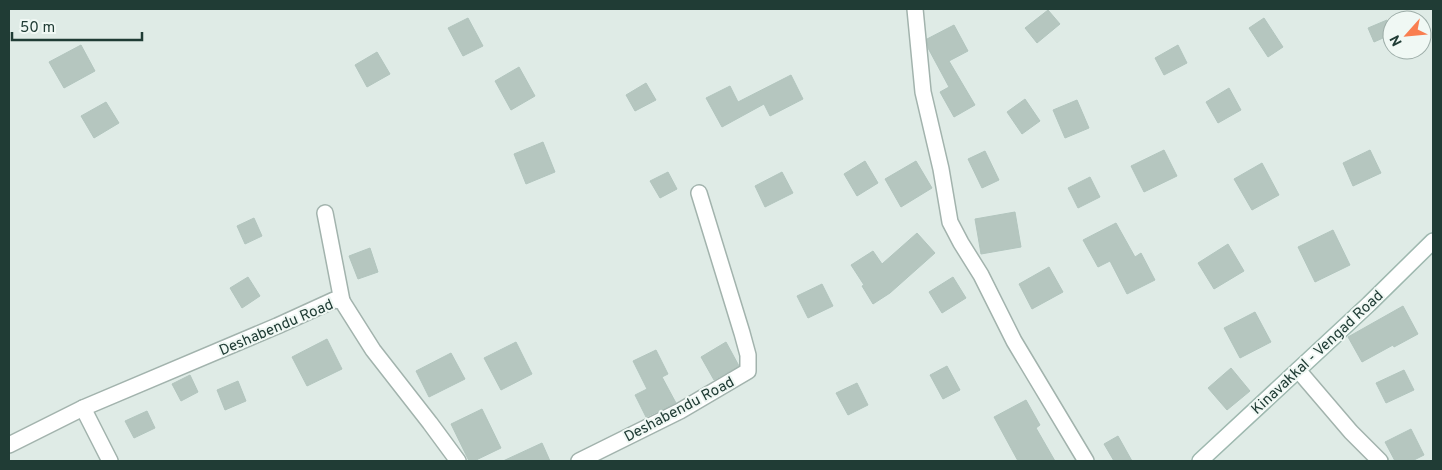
<svg xmlns="http://www.w3.org/2000/svg" width="1442" height="470" font-family="Overpass,sans-serif">
<style>
.building{fill:#b5c6bf;stroke:#b2c5be}
.lines{fill:none;stroke-linecap:round;stroke-linejoin:round}
.street-casing{stroke:#a2b3ad;stroke-width:18}
.secondary-casing{stroke:#9eb8af;stroke-width:18}
.street{stroke:#fff;stroke-width:15}
.secondary{stroke:#fff;stroke-width:15}
.labels{text-anchor:middle;stroke-width:4;stroke-linejoin:round;paint-order:stroke}
.street-label{font-size:15px;fill:#203c35;stroke:#f0f8f4}
</style>
<rect width="100%" height="100%" fill="#dfebe6"/>
<g class="building">
<path d="M1048,10L1060,24L1037,43L1025,28Z"/>
<path d="M468,18L483,46L463,56L448,28Z"/>
<path d="M1264,18L1283,47L1268,57L1249,28Z"/>
<path d="M1387,20L1392,31V34L1374,42L1368,28Z"/>
<path d="M954,25L968,51L949,61L975,105L954,117L940,92L949,87L928,48L927,39Z"/>
<path d="M81,45L95,71L64,88L49,62Z"/>
<path d="M1178,45L1187,63L1164,75L1155,58Z"/>
<path d="M377,52L390,74L367,87L355,65Z"/>
<path d="M519,67L535,96L511,110L495,81Z"/>
<path d="M791,75L803,99L770,116L764,104L722,127L706,98L730,86L738,102Z"/>
<path d="M646,83L656,100L635,111L626,95Z"/>
<path d="M1229,88L1241,110L1218,123L1206,102Z"/>
<path d="M1025,99L1040,121L1022,134L1007,112Z"/>
<path d="M1077,100L1089,128L1065,138L1053,110Z"/>
<path d="M106,102L119,123L94,138L81,116Z"/>
<path d="M543,142L555,172L526,184L514,154Z"/>
<path d="M1164,150L1177,176L1144,192L1131,166Z"/>
<path d="M1370,150L1381,173L1353,186L1343,163Z"/>
<path d="M985,151L999,180L982,188L968,159Z"/>
<path d="M865,161L878,183L857,196L844,174Z"/>
<path d="M916,161L932,188L901,207L885,179Z"/>
<path d="M1262,163L1279,195L1252,210L1234,179Z"/>
<path d="M668,172L677,189L660,198L650,181Z"/>
<path d="M782,172L793,193L765,207L755,186Z"/>
<path d="M1090,177L1100,197L1078,208L1068,188Z"/>
<path d="M1015,212L1021,247L981,254L975,219Z"/>
<path d="M254,218L262,236L245,244L237,226Z"/>
<path d="M1116,223L1135,257L1141,253L1155,280L1127,294L1110,261L1098,267L1083,240Z"/>
<path d="M1333,230L1350,265L1315,282L1298,247Z"/>
<path d="M917,233L935,253L890,293L873,304L862,286L864,285L851,265L873,251L882,264Z"/>
<path d="M1228,244L1244,271L1214,289L1198,263Z"/>
<path d="M370,248L378,272L358,279L349,256Z"/>
<path d="M1049,267L1063,292L1032,309L1019,284Z"/>
<path d="M248,277L260,296L242,308L230,288Z"/>
<path d="M953,277L966,298L942,313L929,292Z"/>
<path d="M822,284L833,306L808,318L797,296Z"/>
<path d="M1403,306L1418,334L1394,347L1393,345L1362,362L1348,337Z"/>
<path d="M1255,312L1271,342L1240,358L1224,328Z"/>
<path d="M327,339L342,369L307,386L292,357Z"/>
<path d="M516,342L532,374L501,390L484,358Z"/>
<path d="M726,342L739,366L714,380L701,357Z"/>
<path d="M656,350L668,374L662,377L676,403L646,417L635,395L647,389L633,361Z"/>
<path d="M451,353L465,379L429,397L416,371Z"/>
<path d="M947,366L960,390L943,399L930,375Z"/>
<path d="M1231,368L1250,391L1227,410L1208,388Z"/>
<path d="M1404,370L1414,390L1386,403L1376,383Z"/>
<path d="M190,375L198,392L181,401L172,384Z"/>
<path d="M238,381L246,401L225,410L217,390Z"/>
<path d="M857,383L868,405L848,415L836,393Z"/>
<path d="M1026,400L1040,425L1036,428L1055,461H1018L994,417Z"/>
<path d="M482,409L501,448L474,461H469L451,424Z"/>
<path d="M147,411L155,428L134,438L125,421Z"/>
<path d="M1411,429L1424,455L1412,461H1395L1385,442Z"/>
<path d="M1118,436L1132,461H1114L1104,444Z"/>
<path d="M542,443L550,461H503Z"/>
</g>
<g class="lines">
<g class="street-casing">
<g id="street">
<path d="M915,9L923,92L941,169L950,222L961,243L981,275L1014,341L1086,461"/>
<path d="M325,213L342,301"/>
<path d="M1298,370L1351,432L1380,461"/>
<path d="M83,408L110,461"/>
<path d="M9,445L83,408L277,326L334,300L342,301L373,350L430,423L458,461"/>
<path d="M579,461L680,411L748,371V355L742,333L699,193"/>
</g>
</g>
<g class="secondary-casing">
<path id="secondary" d="M1200,461L1369,304L1433,241"/>
</g>
<use href="#street" class="street"/>
<use href="#secondary" class="secondary"/>
</g>
<g class="labels">
<g class="street-label">
<text transform="translate(276 327) rotate(-23)" y="5">Deshabendu Road</text>
<text transform="translate(1317 352) rotate(-43)" y="5">Kinavakkal - Vengad Road</text>
<text transform="translate(679 409) rotate(-28)" y="5">Deshabendu Road</text>
</g>
</g>
<rect width="1442" height="470" fill="none" stroke="#203c35" stroke-width="20"/>
<g transform="translate(1407 35) rotate(243)"><circle r="24" fill="#f0f8f4" stroke="#9dada8"/>
<path d="M0-4L9 19L0 12L-9 19Z" fill="#f97e50"/>
<text y="-8" font-size="14" font-weight="bold" text-anchor="middle" fill="#203c35">N</text>
</g>
<path d="M12 32v8h130v-8" fill="none" stroke="#203c35" stroke-width="2.5"/>
<text x="20" y="32" font-size="15" fill="#203c35" stroke="#f0f8f4" stroke-width="4" paint-order="stroke">50 m</text>
</svg>
